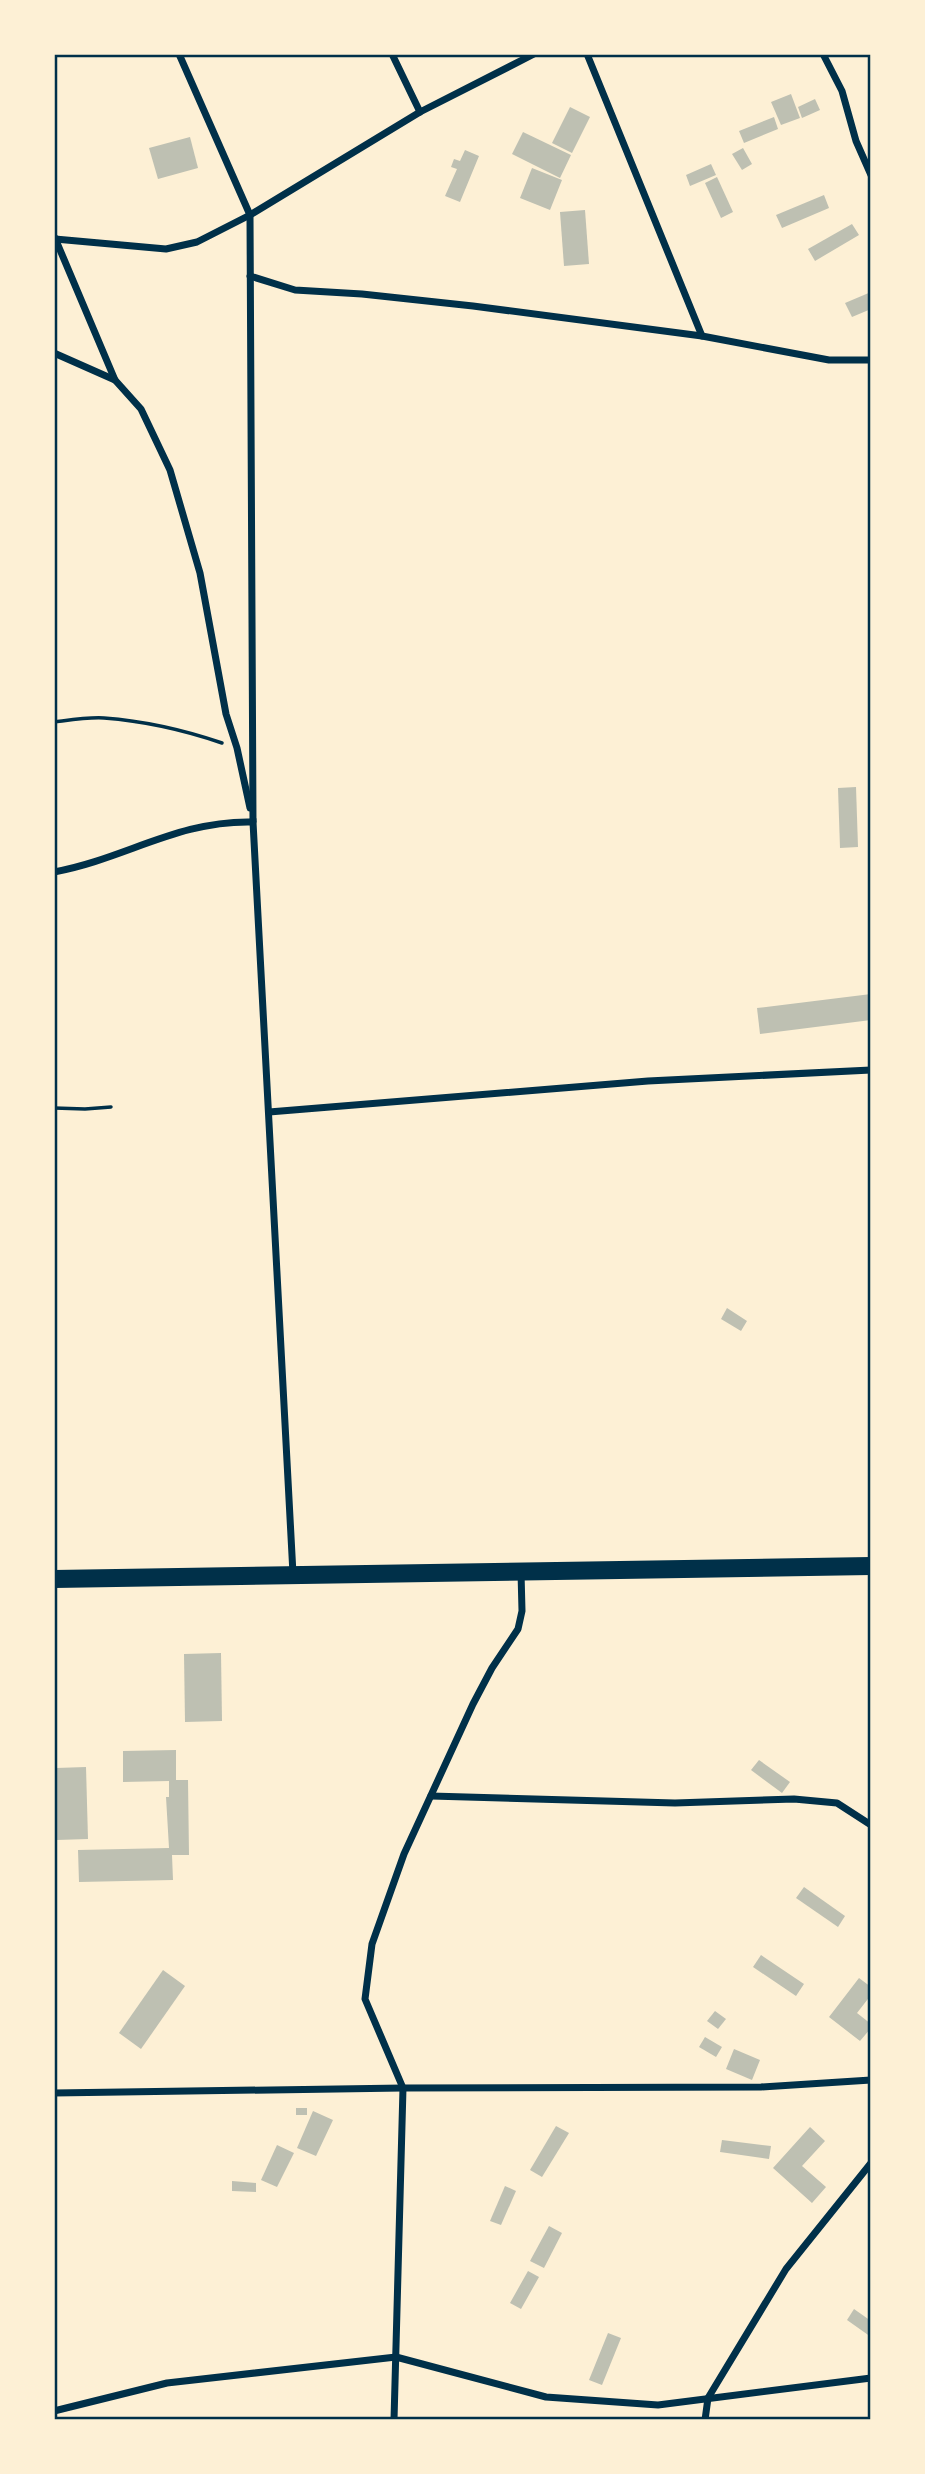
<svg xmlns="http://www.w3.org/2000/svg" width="925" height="2474" font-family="Karla,sans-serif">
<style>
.building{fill:#bec0b2}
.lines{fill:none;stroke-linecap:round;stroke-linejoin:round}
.path{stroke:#003049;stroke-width:3.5}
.minor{stroke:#003049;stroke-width:7}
.primary{stroke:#003049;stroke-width:18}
.neatline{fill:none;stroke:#003049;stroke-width:2.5}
</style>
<rect width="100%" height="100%" fill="#fdf0d5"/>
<g class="building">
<path d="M791,94L800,118L781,125L771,102Z"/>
<path d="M815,99L820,110L802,118L798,107Z"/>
<path d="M570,107L590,117L572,153L552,143Z"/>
<path d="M774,117L778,129L744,143L739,131Z"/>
<path d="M523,132L571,155L560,178L512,154Z"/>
<path d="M190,137L198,168L158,179L149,148Z"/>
<path d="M743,148L752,164L742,170L732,154Z"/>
<path d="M465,150L479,156L460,202L445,196L457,169L451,167L454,159L460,161Z"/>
<path d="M711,164L716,175L690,186L686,175Z"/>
<path d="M532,168L562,180L550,210L520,198Z"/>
<path d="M717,177L733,212L721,218L705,183Z"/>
<path d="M824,195L829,208L782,228L776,215Z"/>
<path d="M585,210L589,264L564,266L560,212Z"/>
<path d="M852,224L859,235L815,261L808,249Z"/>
<path d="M871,292V309L852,317L845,303Z"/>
<path d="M856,787L858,847L840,848L838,788Z"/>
<path d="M871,994V1020L760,1034L757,1008Z"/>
<path d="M727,1308L747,1321L741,1331L721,1319Z"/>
<path d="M221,1653L222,1721L185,1722L184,1654Z"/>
<path d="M176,1750V1780H188L189,1855H172L173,1880L79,1882L78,1850L169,1848L166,1797H169V1781L123,1782V1751Z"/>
<path d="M759,1760L790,1782L782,1793L751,1770Z"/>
<path d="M86,1767L88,1839L57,1840L56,1768Z"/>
<path d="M804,1887L845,1916L838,1927L796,1898Z"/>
<path d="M761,1955L804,1984L796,1996L753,1967Z"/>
<path d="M163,1970L185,1986L141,2049L119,2033Z"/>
<path d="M859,1978L871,1987V1995L857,2013L871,2024V2028L860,2041L829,2017Z"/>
<path d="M715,2011L726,2019L718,2029L707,2021Z"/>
<path d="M705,2037L722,2047L716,2057L699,2047Z"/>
<path d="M734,2049L760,2060L752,2080L726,2069Z"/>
<rect x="296" y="2108" width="11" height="7"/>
<path d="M313,2111L333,2120L316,2156L297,2148Z"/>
<path d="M556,2126L569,2133L542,2177L530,2170Z"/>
<path d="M810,2127L825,2141L802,2166L826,2187L812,2203L773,2168Z"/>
<path d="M722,2140L771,2146L769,2159L720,2152Z"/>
<path d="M277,2145L294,2153L277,2187L261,2180Z"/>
<path d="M232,2181L256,2183V2192L232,2191Z"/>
<path d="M505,2186L516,2191L501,2225L490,2221Z"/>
<path d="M549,2226L562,2233L544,2268L530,2261Z"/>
<path d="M528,2271L539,2277L521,2309L510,2303Z"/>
<path d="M854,2309L871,2321V2337L847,2320Z"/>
<path d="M608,2333L621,2338L602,2385L589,2380Z"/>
</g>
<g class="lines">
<g class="path">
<path d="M54,722C70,720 88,717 104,718C144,721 184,730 222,743"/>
<path d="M54,1108L85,1109L111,1107"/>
</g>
<g class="minor">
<path d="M179,54L250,215L253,822L293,1574"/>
<path d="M392,54L420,112"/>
<path d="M587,54L702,336"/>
<path d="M823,54L842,91L856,141L871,175"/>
<path d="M55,238L115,380"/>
<path d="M55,239L166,249L197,242L250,215L420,112L534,54"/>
<path d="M250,276L295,290L362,294L473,306L702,336L829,360H871"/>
<path d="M54,353L115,380L141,409L170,470L200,573L226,714L237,748L250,808"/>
<path d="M54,872C125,859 178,820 253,822V820"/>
<path d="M269,1112L648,1081L871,1070"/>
<path d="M431,1796L675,1803L794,1799L837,1803L871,1825"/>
<path d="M54,2093L403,2088L761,2087L871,2080"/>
<path d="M54,2411L167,2383L396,2357L546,2397L658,2405L871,2378"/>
<path d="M394,2420L403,2088L365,1999L372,1944L404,1854L473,1704L492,1668L518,1629L522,1611L521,1572"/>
<path d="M705,2420L708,2398L786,2269L871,2163"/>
</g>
<path class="primary" d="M54,1579L871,1566"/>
</g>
<rect width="925" height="2474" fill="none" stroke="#fdf0d5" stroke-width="112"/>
<rect x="56" y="56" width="813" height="2362" class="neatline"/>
</svg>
